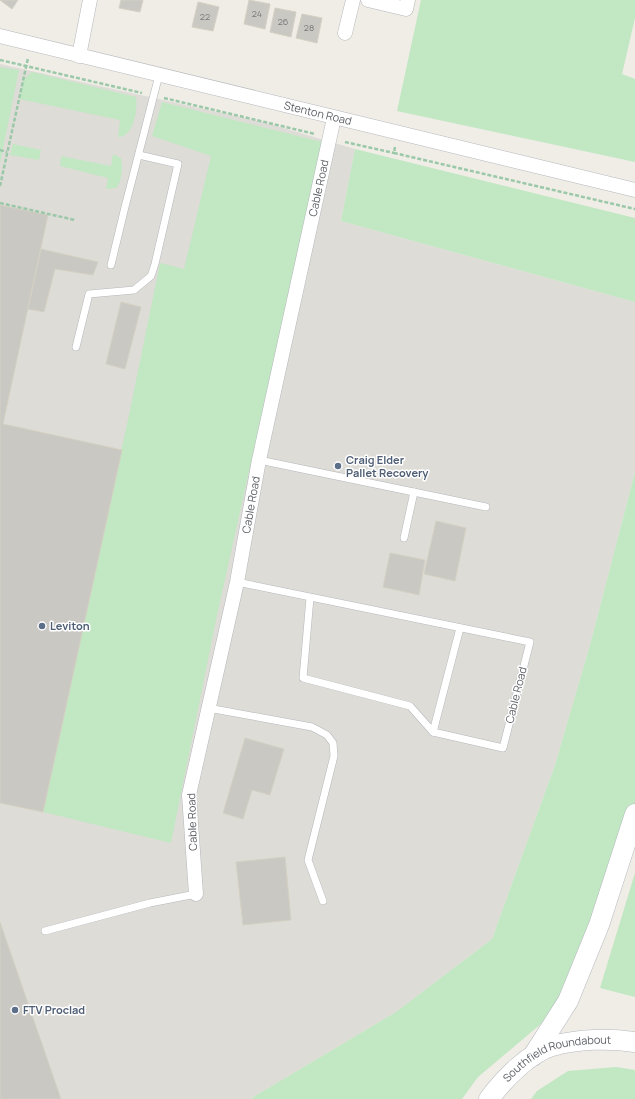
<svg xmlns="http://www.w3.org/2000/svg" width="635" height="1099" font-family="Manrope,sans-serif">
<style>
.industrial{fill:#dedcd7}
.green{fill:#c1e7c3}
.building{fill:#cac8c2;stroke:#d4d0c3}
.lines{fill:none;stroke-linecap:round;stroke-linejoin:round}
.lane-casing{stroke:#b5b7bc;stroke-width:8}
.street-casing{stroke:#b5b7bc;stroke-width:15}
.secondary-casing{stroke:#b6b9bf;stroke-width:21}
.path{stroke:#9ac8a9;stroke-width:2.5;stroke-dasharray:4 2;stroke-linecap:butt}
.lane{stroke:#fff;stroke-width:7}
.street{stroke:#fff;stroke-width:14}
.secondary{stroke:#fff;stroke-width:20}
.service-dot{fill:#5c6f8a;stroke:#fff;stroke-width:1.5}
.labels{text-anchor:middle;stroke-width:3;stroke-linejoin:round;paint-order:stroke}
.number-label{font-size:9px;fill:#787a7d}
.street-label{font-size:11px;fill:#5d6066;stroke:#fff}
.service-label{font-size:11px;font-weight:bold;fill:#4e5e75;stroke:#fff;text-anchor:start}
</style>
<rect width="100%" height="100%" fill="#efede5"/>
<path class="industrial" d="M0,64L263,122L355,149L341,221L635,302V472L590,645L555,765L492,939L396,1012L250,1099H0Z"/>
<g class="green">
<path d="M421,0H635V18L622,74L635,79V162L397,111Z"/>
<path d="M0,67L19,70L0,163Z"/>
<path d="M32,72L136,97C138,109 134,137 118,137L120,120L19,99L23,80Z"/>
<path d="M162,102L322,142L216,620L171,843L43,812L130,410L160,263L184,269L211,156L152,136Z"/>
<path d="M13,144L41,150L39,160L10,155Z"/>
<path d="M355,149L635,218V302L341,221Z"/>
<path d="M113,154L121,158C123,167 122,182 116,188L106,189L108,178L60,166L61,156L111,166Z"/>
<path d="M635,472V814L568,1001L478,1077L462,1099H250L396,1012L492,939L555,765L590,645Z"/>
<path d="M635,873V997L600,988Z"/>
<path d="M616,1067L635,1070V1099H531L537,1091L568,1071Z"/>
</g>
<g class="building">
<path d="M0,0H18L12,9Z"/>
<path d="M121,0H143L140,12L119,8Z"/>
<path d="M249,0L270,4L265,29L244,24Z"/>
<path d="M198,2L219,7L213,31L192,27Z"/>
<path d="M275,8L296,12L291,37L270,32Z"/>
<path d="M302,14L322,18L317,43L296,38Z"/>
<path d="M0,205L48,215L3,424L122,450L43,812L0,803Z"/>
<path d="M41,249L98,262L93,275L55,269L44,312L28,309Z"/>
<path d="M121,302L141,307L125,369L106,364Z"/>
<path d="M436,521L466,528L455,581L424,574Z"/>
<path d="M390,553L425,560L419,595L383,587Z"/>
<path d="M245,738L284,749L270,795L252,790L243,819L223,813Z"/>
<path d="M285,857L291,920L243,925L236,862Z"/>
<path d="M0,922L61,1099H0Z"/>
</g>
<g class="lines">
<g class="lane-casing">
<g id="lane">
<path d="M111,265L125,207L159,75"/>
<path d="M76,347L89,294L134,290L151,276L155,264L178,164L139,155"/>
<path d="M259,460L486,507"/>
<path d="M404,538L414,492"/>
<path d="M237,582L530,642L503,748L433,732L410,706L303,678L310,598"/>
<path d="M208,708L312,727L327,735L333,743L334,756L308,860L323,901"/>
<path d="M433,732L460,628"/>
<path d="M45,931L150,903L196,894"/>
</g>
</g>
<g class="street-casing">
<g id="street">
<path d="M368,0L406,9L408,0"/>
<path d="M345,33L353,0"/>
<path id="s1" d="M0,36L635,190"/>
<path d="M79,56L90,0"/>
<path id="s2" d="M196,894L189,795L237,582L259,460L334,118"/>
</g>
</g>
<g class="secondary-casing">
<g id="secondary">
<path d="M533,1056L568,1001L599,925L635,814"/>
<path id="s3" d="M489,1099C503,1080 529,1053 552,1046C578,1039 609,1038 635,1042"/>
</g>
</g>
<g class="path">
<path d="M0,60L142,93"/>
<path d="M164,98L315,134"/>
<path d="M345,142L394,153"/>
<path d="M395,147L394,153L635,209"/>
<path d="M0,150L7,152"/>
<path d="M0,186L28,58"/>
<path d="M0,203L75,220"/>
</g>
<use href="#lane" class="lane"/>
<use href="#street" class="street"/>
<use href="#secondary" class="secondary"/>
</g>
<g class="service-dot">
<circle cx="338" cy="466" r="4"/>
<circle cx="42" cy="626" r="4"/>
<circle cx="15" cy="1010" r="4"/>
</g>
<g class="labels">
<g class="number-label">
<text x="257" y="17">24</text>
<text x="205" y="20">22</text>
<text x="283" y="25">26</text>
<text x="309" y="31">28</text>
</g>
<g class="street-label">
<text dy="4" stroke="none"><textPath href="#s1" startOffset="327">Stenton Road</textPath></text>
<text dy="4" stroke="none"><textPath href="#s2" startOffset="720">Cable Road</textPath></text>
<text dy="4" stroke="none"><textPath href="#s2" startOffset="396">Cable Road</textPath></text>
<text transform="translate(516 695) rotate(-76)" y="4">Cable Road</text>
<text transform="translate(192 822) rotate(-92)" y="4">Cable Road</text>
<text dy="4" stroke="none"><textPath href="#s3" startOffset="84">Southfield Roundabout</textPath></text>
</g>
<g class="service-label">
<text x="346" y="464">Craig Elder<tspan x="346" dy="13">Pallet Recovery</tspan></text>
<text x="50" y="630">Leviton</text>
<text x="23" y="1014">FTV Proclad</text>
</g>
</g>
</svg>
